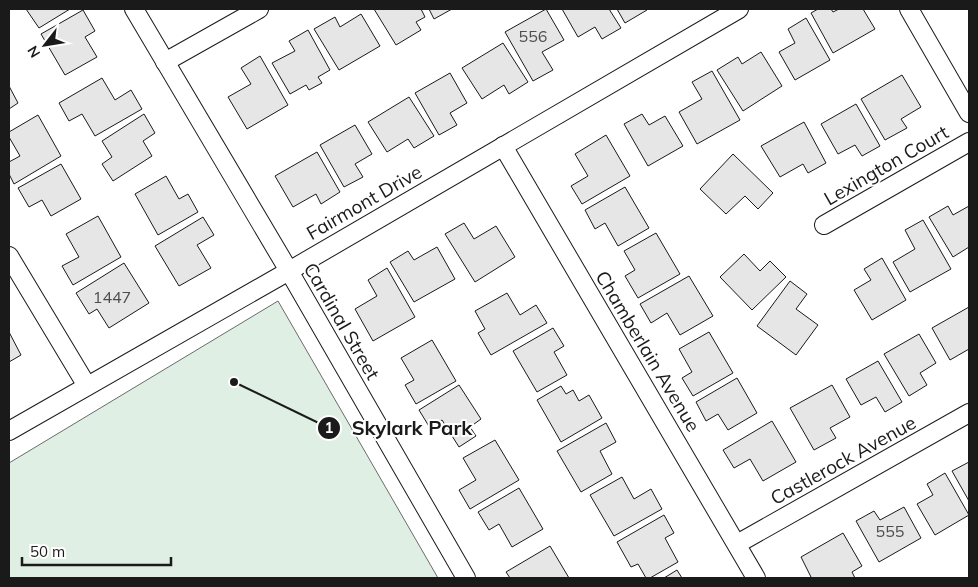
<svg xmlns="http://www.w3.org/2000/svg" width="978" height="587" font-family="Mulish,sans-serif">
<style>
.green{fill:#e0efe3;stroke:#6a6a6a}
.building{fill:#e6e6e6;stroke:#1a1a1a}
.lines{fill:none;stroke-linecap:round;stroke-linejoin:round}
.minor-casing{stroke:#1a1a1a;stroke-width:20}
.minor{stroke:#fff;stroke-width:18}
.labels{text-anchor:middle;stroke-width:4;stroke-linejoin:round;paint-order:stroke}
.number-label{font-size:16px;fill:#4d4d4d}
.street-label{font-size:19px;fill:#1a1a1a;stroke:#fff}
.leader{fill:none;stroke:#1a1a1a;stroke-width:2}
.callout-dot{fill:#1a1a1a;stroke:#fff;stroke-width:2}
.mark-label{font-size:15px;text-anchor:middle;font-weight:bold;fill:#fff}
.callout-label{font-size:20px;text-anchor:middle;font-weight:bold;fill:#1a1a1a;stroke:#fff;stroke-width:4;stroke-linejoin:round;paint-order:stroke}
</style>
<rect width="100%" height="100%" fill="#fff"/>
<path class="green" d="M278,301L438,578H9V463Z"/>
<g class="building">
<path d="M26,9H70L39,28Z"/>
<path d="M374,9H421L425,17L416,22L421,30L396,45Z"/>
<path d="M429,9H452L434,19Z"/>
<path d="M546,9L564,40L542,52L553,70L533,81L505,32Z"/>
<path d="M562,9H609L621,28L602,39L595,27L578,37Z"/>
<path d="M617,9H646L647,10L625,23Z"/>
<path d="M818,9H831L833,12L839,9H863L875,29L833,53L811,13Z"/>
<path d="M83,10L95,31L85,37L97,57L65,75L41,34Z"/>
<path d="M361,14L380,46L339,70L314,29L335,17L340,27Z"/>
<path d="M806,18L830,60L795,80L779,52L795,43L788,29Z"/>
<path d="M308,30L330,70L318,77L322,83L309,90L306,85L290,94L272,63L295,51L289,41Z"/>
<path d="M503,43L528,82L509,94L504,85L482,99L462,68Z"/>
<path d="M761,52L782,86L743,111L717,70L738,57L742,64Z"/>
<path d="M260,56L288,105L247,129L228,97L251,84L241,68Z"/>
<path d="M712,71L740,120L697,144L679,112L702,99L692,82Z"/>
<path d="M450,73L467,103L450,113L457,125L439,135L415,93Z"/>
<path d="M902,75L921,107L901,119L907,128L885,140L861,99Z"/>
<path d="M102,78L115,100L131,90L142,109L95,136L82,114L69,121L59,103Z"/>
<path d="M9,86L18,103L9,109Z"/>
<path d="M409,97L434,136L414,148L408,139L387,152L368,122Z"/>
<path d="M856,104L880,146L862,156L855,145L838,154L821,124Z"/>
<path d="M144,114L155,133L143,141L152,156L113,181L102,164L112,157L102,141Z"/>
<path d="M642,114L649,125L665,116L683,146L648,166L624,124Z"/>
<path d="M38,115L61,156L14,184L9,174V162L20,156L9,137V132Z"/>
<path d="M804,122L826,163L808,173L803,164L780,177L761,146Z"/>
<path d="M355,125L372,154L355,164L363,177L344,187L320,145Z"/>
<path d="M606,135L630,176L582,204L571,186L588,176L575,154Z"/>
<path d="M317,152L340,192L321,204L316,194L293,207L275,176Z"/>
<path d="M733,154L773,193L758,209L745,196L726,214L700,189Z"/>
<path d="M61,164L81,199L51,216L42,200L29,207L18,188Z"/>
<path d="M166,176L179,199L188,194L198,212L158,235L135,194Z"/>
<path d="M625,187L649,228L618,246L605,223L595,229L585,210Z"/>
<path d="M948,206L953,215L969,206V247L953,257L929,217Z"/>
<path d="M98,216L121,257L73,285L62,266L79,257L66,234Z"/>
<path d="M203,217L214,235L197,245L211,268L179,286L155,246Z"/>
<path d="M923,220L951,269L910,292L893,262L915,249L905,230Z"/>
<path d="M464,223L474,239L496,226L515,257L475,282L445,234Z"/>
<path d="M656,233L680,274L638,298L625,276L635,270L624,251Z"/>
<path d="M437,247L455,279L414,302L390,262L408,251L414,260Z"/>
<path d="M744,254L760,271L770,261L786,277L752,310L720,277Z"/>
<path d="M882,258L906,300L872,320L854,290L871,280L864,269Z"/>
<path d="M124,263L149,303L109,328L97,309L89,314L76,293Z"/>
<path d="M387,268L415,317L373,341L355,309L377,296L368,280Z"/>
<path d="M689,276L713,316L680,335L667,313L651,323L640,304Z"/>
<path d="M790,281L807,294L796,309L818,325L796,355L757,326Z"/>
<path d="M507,293L520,315L536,305L547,323L491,355L478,333L485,329L475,311Z"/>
<path d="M969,307V349L950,360L932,328Z"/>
<path d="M553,328L564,346L554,352L567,375L537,392L513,351Z"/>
<path d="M9,332L21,355L9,362Z"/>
<path d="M709,332L733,373L693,396L682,378L692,372L679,349Z"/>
<path d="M919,334L936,363L920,373L927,385L909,396L884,354Z"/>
<path d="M432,340L456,381L416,404L405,385L414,380L401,358Z"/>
<path d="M878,361L902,402L885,412L876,397L861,405L846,379Z"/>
<path d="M737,378L757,413L728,430L718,414L706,421L696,402Z"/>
<path d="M459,385L481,419L470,427L476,436L459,447L442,420L430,428L419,410Z"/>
<path d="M832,385L850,417L830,428L836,438L814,450L790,408Z"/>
<path d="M561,386L566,394L573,390L579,401L589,395L602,418L561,442L537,400Z"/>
<path d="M772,421L796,462L763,481L750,459L734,468L723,450Z"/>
<path d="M606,423L616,442L600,451L612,474L581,492L557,451Z"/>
<path d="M495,440L519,480L470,509L459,490L476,480L463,458Z"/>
<path d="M969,462V501L952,471Z"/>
<path d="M945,473L969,515L935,535L917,504L933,495L927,484Z"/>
<path d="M622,477L634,499L651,489L662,509L614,536L590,495Z"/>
<path d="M519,488L543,529L512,547L499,524L489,530L478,512Z"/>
<path d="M904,507L921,538L879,562L856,521L874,511L880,520Z"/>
<path d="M664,515L674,533L665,538L678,562L650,578H646L638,564L631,567L617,542Z"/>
<path d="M843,533L862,566L852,572L855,578H808L811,577L801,557Z"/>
<path d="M550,546L569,578H510L506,572Z"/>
<path d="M677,570L682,578H664Z"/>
</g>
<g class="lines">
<g class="minor-casing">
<g id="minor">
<path d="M134,9L289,271L466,578"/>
<path d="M909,9L969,113"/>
<path d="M165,62L259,9"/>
<path d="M503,146L756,578"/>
<path d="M824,225L969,142"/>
<path d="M9,256L87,386"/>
<path d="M9,431L289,271L739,9"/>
<path d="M737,544L969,413"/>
</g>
</g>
<use href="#minor" class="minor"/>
</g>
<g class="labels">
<g class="number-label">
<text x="533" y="42">556</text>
<text x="112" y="303">1447</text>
<text x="890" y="537">555</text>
</g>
<g class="street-label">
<text transform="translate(886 165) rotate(-30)" y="7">Lexington Court</text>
<text transform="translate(364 202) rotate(-30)" y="7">Fairmont Drive</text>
<text transform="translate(342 321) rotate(60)" y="7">Cardinal Street</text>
<text transform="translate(648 351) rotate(59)" y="7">Chamberlain Avenue</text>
<text transform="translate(843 460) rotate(-29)" y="7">Castlerock Avenue</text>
</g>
</g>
<path class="leader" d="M234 382L329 428"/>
<g class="callout-dot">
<circle cx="234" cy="382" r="5"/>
<circle cx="329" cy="428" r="12"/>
</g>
<g class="mark-label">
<text x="329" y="433">1</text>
</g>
<g class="callout-label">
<text x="412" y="435">Skylark Park</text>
</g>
<rect width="978" height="587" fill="none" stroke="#1a1a1a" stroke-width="20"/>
<g transform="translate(45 45) rotate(239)" stroke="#ffffff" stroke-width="4" paint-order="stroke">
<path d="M0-4L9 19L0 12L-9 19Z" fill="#1a1a1a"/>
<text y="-8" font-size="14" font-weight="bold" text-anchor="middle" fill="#1a1a1a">N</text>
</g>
<path d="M22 557v8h149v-8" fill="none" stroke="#1a1a1a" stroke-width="2.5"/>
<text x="30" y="557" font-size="15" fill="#1a1a1a" stroke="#ffffff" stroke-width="4" paint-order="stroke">50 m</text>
</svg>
